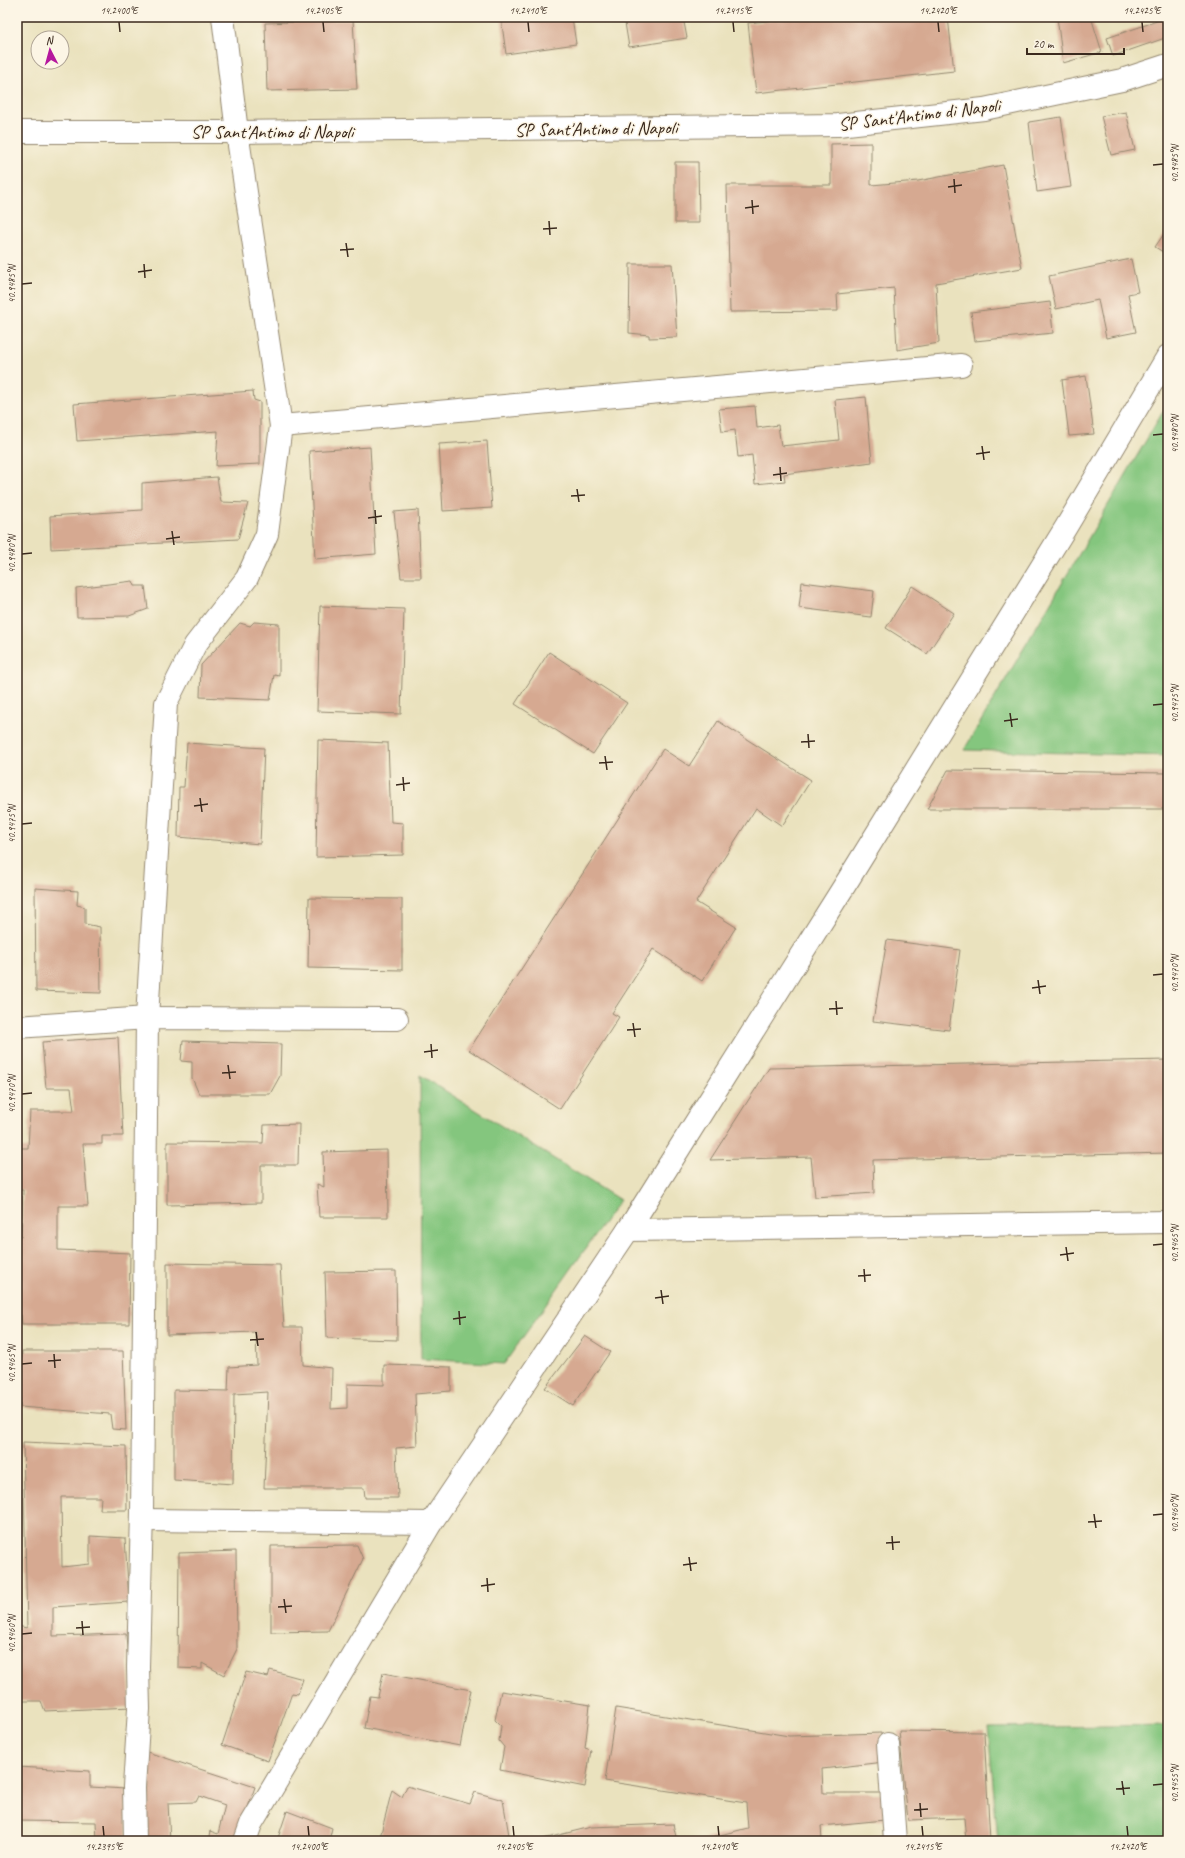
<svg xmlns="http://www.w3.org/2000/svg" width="1185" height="1858" font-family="Caveat,sans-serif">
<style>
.green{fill:#84c67e;stroke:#60784e}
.building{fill:#d6a991}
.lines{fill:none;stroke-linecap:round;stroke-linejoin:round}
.minor-casing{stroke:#92866e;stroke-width:24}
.minor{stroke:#fff;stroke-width:22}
.ticks{fill:none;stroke:#3b2a1e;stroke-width:1.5}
.labels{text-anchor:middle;stroke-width:3;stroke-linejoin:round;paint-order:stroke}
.street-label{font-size:19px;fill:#3b2a1e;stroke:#fcf5e5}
.neatline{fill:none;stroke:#3b2a1e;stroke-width:1.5}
.ticks-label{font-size:10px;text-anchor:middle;fill:#3b2a1e}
</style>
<rect width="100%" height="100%" fill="#fcf5e5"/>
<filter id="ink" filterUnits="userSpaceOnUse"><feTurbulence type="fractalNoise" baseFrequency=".025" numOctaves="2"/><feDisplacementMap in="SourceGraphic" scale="8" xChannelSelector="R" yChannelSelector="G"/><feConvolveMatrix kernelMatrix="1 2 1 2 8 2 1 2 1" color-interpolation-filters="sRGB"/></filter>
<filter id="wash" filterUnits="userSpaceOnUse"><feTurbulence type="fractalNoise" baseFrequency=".012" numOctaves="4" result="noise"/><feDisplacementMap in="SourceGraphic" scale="16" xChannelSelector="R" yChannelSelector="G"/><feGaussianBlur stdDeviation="0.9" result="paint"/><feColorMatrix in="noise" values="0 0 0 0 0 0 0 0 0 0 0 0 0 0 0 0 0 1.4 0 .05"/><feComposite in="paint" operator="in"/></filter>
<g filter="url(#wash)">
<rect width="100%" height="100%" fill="#eae2be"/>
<g class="green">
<path d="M1168,403V756L964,750Z"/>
<path d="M420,1075L620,1200L504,1364L421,1359Z"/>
<path d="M1168,1725V1841H998L988,1728Z"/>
</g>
<g id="blocks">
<g class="building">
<path d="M501,17H572L576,44L506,54Z"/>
<path d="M624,17H683L687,38L629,47Z"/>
<path d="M805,17H948L954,71L756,93L748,23Z"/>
<path d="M1057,17H1091L1102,52L1063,63Z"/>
<path d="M1166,18L1168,24V37L1113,56L1107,38Z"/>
<path d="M353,20L357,89L267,91L265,23Z"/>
<path d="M1126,112L1135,150L1111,155L1101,116Z"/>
<path d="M1061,117L1071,187L1037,192L1029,122Z"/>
<path d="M871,143V185L918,181L1003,165L1022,268L936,283L939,343L897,350L894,288L837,294L838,311L730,312L727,185H831V144Z"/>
<path d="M675,162H698L699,223H675Z"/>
<path d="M1168,228V255L1155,247Z"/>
<path d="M1131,259L1138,292L1128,294L1136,332L1106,338L1098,300L1056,309L1049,276Z"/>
<path d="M630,264H672L677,337L649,338V335L629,333Z"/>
<path d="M1050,302L1053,333L975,341L971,312Z"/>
<path d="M1086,376L1094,434L1069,436L1062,380Z"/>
<path d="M253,391L254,400L260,402V464L216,466L218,431L77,441L74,404Z"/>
<path d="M866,397L872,462L784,474L785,481L755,484L752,455L738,457L735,430L722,432L719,409L755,406L757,428L778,425L781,446L839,440L835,400Z"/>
<path d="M487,441L492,508L443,511L439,444Z"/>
<path d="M370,447L376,554L315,559L309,451Z"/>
<path d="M217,477L221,502L248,503L238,539L51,549L50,516L142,510V483Z"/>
<path d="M418,510L421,578H401L394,512Z"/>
<path d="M133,581L135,586H145L148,609L129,616L77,617L76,588Z"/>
<path d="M802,582L874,591L871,617L799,608Z"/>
<path d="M912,586L954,613L927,654L886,628Z"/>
<path d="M320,606L404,609L401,714L317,711Z"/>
<path d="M254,622L279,624V676L274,675L270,700L200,697L201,665L240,623L250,626Z"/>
<path d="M549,652L627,703L593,754L515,704Z"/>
<path d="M718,721L811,780L782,826L756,808L696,902L736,927L702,981L653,949L612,1013L619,1017L560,1109L469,1050L663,749L689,766Z"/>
<path d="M318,740L388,743L391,822L403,823V855L316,857Z"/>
<path d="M187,743L264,748L260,844L178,837L179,787H184Z"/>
<path d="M948,770L1168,773V809H927Z"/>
<path d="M35,888L78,891L77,905L85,907V924L100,927L101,993L36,991Z"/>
<path d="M309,898L402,899V970L308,968Z"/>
<path d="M887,940L960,950L949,1030L873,1021Z"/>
<path d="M118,1037L123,1136H102V1144H83L88,1206H58V1250L130,1253L129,1324H22L21,1315H17V1237H21L23,1190H17V1148H28L30,1111H74L71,1088H46L42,1042Z"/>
<path d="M183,1041L281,1044L280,1076L270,1094H199L192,1078V1062L181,1061Z"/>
<path d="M1168,1060V1153L873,1160L874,1193L815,1197L811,1157L710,1160L769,1068Z"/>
<path d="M299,1124L298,1165H261V1203L167,1205V1142L263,1143L264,1125Z"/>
<path d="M387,1150L388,1217H319L317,1184L324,1187L323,1152Z"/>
<path d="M167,1263L280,1265L284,1327H302L303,1365L332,1368L331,1409L347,1408V1384L384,1385V1365L451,1367V1391L415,1394L417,1446L396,1448L398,1498H365L364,1488H264L268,1392L234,1394L233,1484L174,1480V1390L228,1391L229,1367L257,1365L256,1332L167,1335Z"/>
<path d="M396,1271L397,1340L327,1338L325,1272Z"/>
<path d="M585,1336L610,1352L573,1406L545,1388Z"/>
<path d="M22,1351H123L126,1430L112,1429L110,1414L20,1407Z"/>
<path d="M23,1442L126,1446L127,1510H100L101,1497H61L62,1567L90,1564V1536L125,1538L129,1602L53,1607V1636L126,1634L131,1707L45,1711L41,1701H17V1626L27,1628Z"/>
<path d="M357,1545L363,1559L328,1631L271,1632V1546Z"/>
<path d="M236,1551L237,1649L224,1675L202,1663V1669L178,1668L179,1553Z"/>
<path d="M270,1670L303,1679L298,1694L292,1693L268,1761L222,1745L246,1672L268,1677Z"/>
<path d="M383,1673L471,1690L460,1746L364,1728L370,1696L378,1697Z"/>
<path d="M501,1691L590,1705L585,1748L591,1750L585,1787L500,1770L504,1747L499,1741L501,1726L495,1720Z"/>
<path d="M616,1708L789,1736L881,1733L884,1762L822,1769L823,1793H882L885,1820L821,1826L822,1841H696L748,1828L746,1803L605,1781Z"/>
<path d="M899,1731L984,1732L990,1841H966L964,1818L908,1820Z"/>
<path d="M141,1750L255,1787L236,1841H208L210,1831L218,1834L225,1805L199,1796L196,1802L168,1803L170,1841H144Z"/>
<path d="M17,1767L90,1771V1787L126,1789L127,1841H97L96,1822L17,1821Z"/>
<path d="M407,1786L470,1804L475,1792L503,1800L510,1841H379L392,1790L402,1797Z"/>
<path d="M287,1811L332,1828L329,1841H277Z"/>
<path d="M673,1824L677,1841H535L591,1827Z"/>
</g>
</g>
</g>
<g filter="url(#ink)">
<use href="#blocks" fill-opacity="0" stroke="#92866e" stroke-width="1"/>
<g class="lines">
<g class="minor-casing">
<g id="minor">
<path d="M17,132H237L838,125L984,109L1122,80L1168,65"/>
<path d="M281,426L961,365"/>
<path d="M17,1027L147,1018L397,1019"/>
<path d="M628,1230L1168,1222"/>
<path d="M142,1520L431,1523"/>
<path d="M888,1744L895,1841"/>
<path d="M135,1841L134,1787L139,1709L138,1667L142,1512L147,1018L166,703L195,645L247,578L267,534L281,426L237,132L223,17"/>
<path d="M245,1841L251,1824L431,1523L628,1230L848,880L1066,527L1168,356"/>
</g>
</g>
<use href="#minor" class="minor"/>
</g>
</g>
<path class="ticks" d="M119,22L120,32M323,22L324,32M528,22L529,32M733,22L734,32M938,22L939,32M1142,22L1143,32M1153,165L1163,164M954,179L955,193M948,187L962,185M752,200L753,214M745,208L759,206M549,221L550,235M543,229L557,228M346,243L348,257M340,250L354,249M144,264L145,278M138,272L152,270M22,284L32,283M1153,435L1163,434M982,446L984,460M976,454L990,452M780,467L781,481M773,475L787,473M577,489L579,502M571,496L585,495M375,510L376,524M368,518L382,516M172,531L174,545M166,539L180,537M22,554L32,553M1153,705L1163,704M1010,713L1012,727M1004,721L1018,719M808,734L809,748M801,742L815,741M605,756L607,770M599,763L613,762M403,777L404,791M396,785L410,783M200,798L202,812M194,806L208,804M22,824L32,823M1153,975L1163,974M1038,980L1040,994M1032,988L1046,986M836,1001L837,1015M829,1009L843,1008M633,1023L635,1037M627,1030L641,1029M431,1044L432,1058M424,1052L438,1050M228,1065L230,1079M222,1073L236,1072M22,1094L32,1093M1153,1245L1163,1244M1066,1247L1068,1261M1060,1255L1074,1253M864,1269L865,1282M858,1276L871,1275M661,1290L663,1304M655,1298L669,1296M459,1311L460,1325M453,1319L466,1317M256,1332L258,1346M250,1340L264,1339M54,1354L55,1368M48,1361L61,1360M22,1364L32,1363M1094,1514L1096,1528M1153,1515L1163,1514M1088,1522L1102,1521M892,1536L893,1550M886,1543L900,1542M689,1557L691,1571M683,1565L697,1563M487,1578L488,1592M481,1586L495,1584M284,1599L286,1613M278,1607L292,1606M82,1621L83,1635M76,1628L90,1627M22,1634L32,1633M1122,1781L1124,1795M1153,1785L1163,1784M1116,1789L1130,1788M920,1803L921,1817M914,1810L928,1809M103,1826L104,1836M308,1826L309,1836M513,1826L514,1836M718,1826L719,1836M922,1826L923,1836M1127,1826L1128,1836"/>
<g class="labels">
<g class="street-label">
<text transform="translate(919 114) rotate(-7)" y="7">SP Sant'Antimo di Napoli</text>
<text transform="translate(596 128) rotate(-1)" y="7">SP Sant'Antimo di Napoli</text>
<text x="272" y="138">SP Sant'Antimo di Napoli</text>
</g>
</g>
<rect width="1185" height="1858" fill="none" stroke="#fcf5e5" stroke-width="44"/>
<g transform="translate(50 50) rotate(354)"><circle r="19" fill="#fcf5e5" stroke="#afa495"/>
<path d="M0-3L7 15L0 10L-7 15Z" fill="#b5179e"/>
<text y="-6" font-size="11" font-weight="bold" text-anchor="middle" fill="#3b2a1e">N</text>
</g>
<path d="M1027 48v6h97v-6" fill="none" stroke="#3b2a1e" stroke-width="2"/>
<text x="1033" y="48" font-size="12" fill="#3b2a1e" stroke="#fcf5e5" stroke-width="3" paint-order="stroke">20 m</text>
<rect x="22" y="22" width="1141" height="1814" class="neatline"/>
<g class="ticks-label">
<text x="119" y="14">14.2400°E</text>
<text x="323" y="14">14.2405°E</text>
<text x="528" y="14">14.2410°E</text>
<text x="733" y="14">14.2415°E</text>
<text x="938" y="14">14.2420°E</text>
<text x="1142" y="14">14.2425°E</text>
<text transform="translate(1174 164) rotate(-90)" y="4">40.9485°N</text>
<text transform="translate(11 284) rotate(-90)" y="4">40.9485°N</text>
<text transform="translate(1174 434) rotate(-90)" y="4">40.9480°N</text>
<text transform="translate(11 554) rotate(-90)" y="4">40.9480°N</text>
<text transform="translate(1174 704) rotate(-90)" y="4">40.9475°N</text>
<text transform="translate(11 824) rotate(-90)" y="4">40.9475°N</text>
<text transform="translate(1174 974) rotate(-90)" y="4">40.9470°N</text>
<text transform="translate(11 1094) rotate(-90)" y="4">40.9470°N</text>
<text transform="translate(1174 1244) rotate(-90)" y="4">40.9465°N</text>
<text transform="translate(11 1364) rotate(-90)" y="4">40.9465°N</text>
<text transform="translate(1174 1514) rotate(-90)" y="4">40.9460°N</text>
<text transform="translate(11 1634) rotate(-90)" y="4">40.9460°N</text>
<text transform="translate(1174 1784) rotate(-90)" y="4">40.9455°N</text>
<text x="104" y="1850">14.2395°E</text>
<text x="309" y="1850">14.2400°E</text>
<text x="514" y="1850">14.2405°E</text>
<text x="719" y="1850">14.2410°E</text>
<text x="923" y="1850">14.2415°E</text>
<text x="1128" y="1850">14.2420°E</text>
</g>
</svg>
